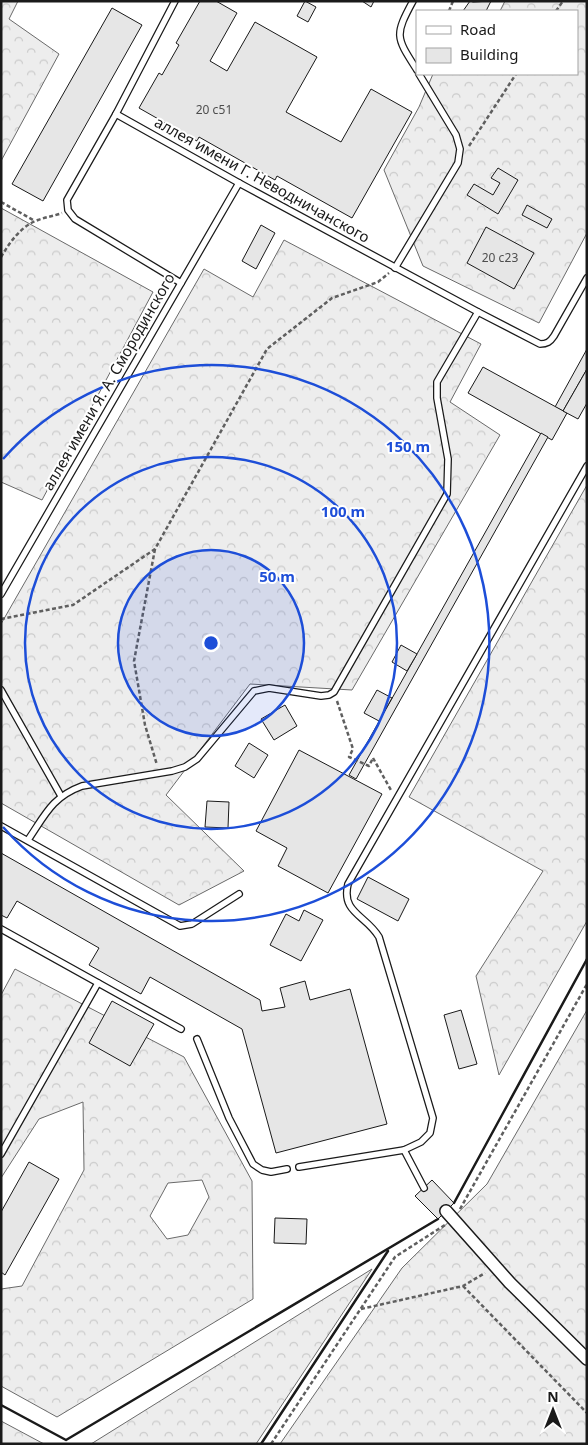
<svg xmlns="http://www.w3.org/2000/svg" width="588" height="1445" font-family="'Noto Sans',sans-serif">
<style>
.forest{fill:url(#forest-crowns);stroke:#6a6a6a;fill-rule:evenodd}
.building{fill:#e6e6e6;stroke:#1a1a1a}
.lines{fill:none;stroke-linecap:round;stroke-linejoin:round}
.service-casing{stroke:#1a1a1a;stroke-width:8}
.minor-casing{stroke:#1a1a1a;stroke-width:14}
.path{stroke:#5f5f5f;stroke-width:2.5;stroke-dasharray:4 2.5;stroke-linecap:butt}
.service{stroke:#fff;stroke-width:5.5}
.minor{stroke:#fff;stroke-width:11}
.wall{stroke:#1a1a1a;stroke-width:2.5}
.ring{fill:none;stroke:#1d4ed8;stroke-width:2.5}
.labels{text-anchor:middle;stroke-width:4;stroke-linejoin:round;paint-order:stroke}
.number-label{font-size:12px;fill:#4d4d4d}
.street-label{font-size:15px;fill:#1a1a1a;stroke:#fff}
.centre{fill:#1d4ed8;stroke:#fff;stroke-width:2.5}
.ring-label{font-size:15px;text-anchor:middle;font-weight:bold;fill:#1d4ed8;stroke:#fff;stroke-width:4;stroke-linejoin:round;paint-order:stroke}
</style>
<defs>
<pattern id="forest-crowns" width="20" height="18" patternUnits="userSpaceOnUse" patternTransform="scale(1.25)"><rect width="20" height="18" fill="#ededed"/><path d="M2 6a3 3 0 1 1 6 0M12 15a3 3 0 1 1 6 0" fill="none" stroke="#cbcbcb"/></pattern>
</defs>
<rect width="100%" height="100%" fill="#fff"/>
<g class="forest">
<path d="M1,1H18L9,19L59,54L1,161Z"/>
<path d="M505,1H587V233L539,323L423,266L384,170L419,107L433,74H577V11H500Z"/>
<path d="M1,208L153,292L42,500L1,482Z"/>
<path d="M284,240L481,344L450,402L500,435L352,690L250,684L166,795L244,871L179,905L1,803V624L204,269L253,297Z"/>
<path d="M587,485V921L499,1075L476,976L543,871L409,797Z"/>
<path d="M15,969L184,1057L252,1181L253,1299L57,1417L1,1386V1289L22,1286L84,1170L83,1102L39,1119L1,1178V995ZM202,1180L209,1197L188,1235L167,1239L150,1216L168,1183Z"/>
<path d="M587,1010V1444H280L402,1268L487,1184Z"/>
<path d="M372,1269L256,1444H91Z"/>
<path d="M1,1421L44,1444H1Z"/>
</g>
<g class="building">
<path d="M200,1H216L237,13L210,61L227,71L255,22L317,57L286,112L341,142L371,89L412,112L352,218L277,176L275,180L199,137L197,141L139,108L159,73L162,75L179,45L176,43Z"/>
<path d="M305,1L316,7L308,22L297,16Z"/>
<path d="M362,1H374L371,7Z"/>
<path d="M470,1L473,2L491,1L486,11H463Z"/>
<path d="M112,8L142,25L43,201L12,184Z"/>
<path d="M498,168L518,180L498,214L467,195L474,184L493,195L500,183L491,178Z"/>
<path d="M527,205L552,219L547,228L522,215Z"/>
<path d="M261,225L275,233L256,269L242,261Z"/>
<path d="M486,227L534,253L514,289L467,263Z"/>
<path d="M587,349V369L563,411L555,407Z"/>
<path d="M483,367L567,413L552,440L468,393Z"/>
<path d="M587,369V403L578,419L563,411Z"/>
<path d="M541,433L548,437L356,779L349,775Z"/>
<path d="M401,645L417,654L407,671L392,662Z"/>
<path d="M377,690L392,698L379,721L364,713Z"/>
<path d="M285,705L297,726L274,740L261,719Z"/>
<path d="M249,743L268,755L254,778L235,766Z"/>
<path d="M299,750L382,794L328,893L278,866L287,848L256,831Z"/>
<path d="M207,801L229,802L228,828L205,827Z"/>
<path d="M1,853L260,1000L262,1011L285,1007L280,988L305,981L310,1000L350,989L387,1124L276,1153L242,1029L150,977L141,994L89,965L99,948L17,901L7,918L1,915Z"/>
<path d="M368,877L409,899L398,921L357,899Z"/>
<path d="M304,910L323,920L301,961L270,945L286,914L299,921Z"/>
<path d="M112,1001L154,1024L130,1066L89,1043Z"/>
<path d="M461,1010L477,1064L459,1069L444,1015Z"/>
<path d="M29,1162L59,1179L5,1275L1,1272V1212Z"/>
<path d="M432,1180L454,1203L438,1219L415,1196Z"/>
<path d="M275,1218L307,1219L306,1244L274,1243Z"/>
</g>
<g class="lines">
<g class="service-casing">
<g id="service">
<path d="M175,1L116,114L67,200L68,210L75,219L181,283"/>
<path d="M413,1C394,36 396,37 417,70"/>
<path d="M116,114L239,183L478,312"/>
<path d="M395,268L458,163L460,149L456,135L419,74"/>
<path d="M1,594L239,183"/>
<path d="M1,690L61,796"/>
<path d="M1,826L180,926L192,924L239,894"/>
<path d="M28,840C45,815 52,797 82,786L172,771L185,767L197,759L254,691L269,688L321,696L329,695L334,692L447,494L448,459L437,398V382L478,312L540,344C547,344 550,342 554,336L587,278"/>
<path d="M1,929L181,1029"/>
<path d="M197,1039L229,1118L253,1164L262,1170L271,1172L287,1169"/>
<path d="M404,1150L424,1188"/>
<path d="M1,1154L98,983"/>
<path d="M299,1167L404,1150L421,1142L430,1133L433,1118L379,937C366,915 341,913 348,884L587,466"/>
</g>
</g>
<g class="minor-casing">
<path id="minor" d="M446,1211L510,1283L587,1359"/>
</g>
<g class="path">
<path d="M449,11L453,1"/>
<path d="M556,11L563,1"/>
<path d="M469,146L516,74"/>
<path d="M1,202L35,221"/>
<path d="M1,257C10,242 21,226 38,220C46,217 54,216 62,213"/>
<path d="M155,549L134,661L145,725L157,765"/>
<path d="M1,619L73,605L155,549L267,349L332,298L378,282L389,273"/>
<path d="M337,701L353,749L349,757L369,766L373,758"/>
<path d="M373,758L392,792"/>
<path d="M460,1209L587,984"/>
<path d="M463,1286L587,1413"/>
<path d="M361,1309L463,1286L485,1273"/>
<path d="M271,1444L395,1257L445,1225"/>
</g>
<use href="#service" class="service"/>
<use href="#minor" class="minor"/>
<g class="wall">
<path d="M454,1203L587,959"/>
<path d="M1,1405L66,1440L438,1219"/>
<path d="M261,1444L388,1251"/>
</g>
</g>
<circle cx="211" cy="643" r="93" fill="#1d4ed8" fill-opacity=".12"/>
<g class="ring">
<circle cx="211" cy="643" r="93"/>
<circle cx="211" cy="643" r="186"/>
<path d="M3 459A278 278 0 1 1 3 827"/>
</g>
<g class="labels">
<g class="number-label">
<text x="214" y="114">20 с51</text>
<text x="500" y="262">20 с23</text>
</g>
<g class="street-label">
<text transform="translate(262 180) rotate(29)" y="5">аллея имени Г. Неводничанского</text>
<text transform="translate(109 382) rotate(-60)" y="5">аллея имени Я. А. Смородинского</text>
</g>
</g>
<circle cx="211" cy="643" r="8" class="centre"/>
<g class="ring-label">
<text x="408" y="452">150 m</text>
<text x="343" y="517">100 m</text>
<text x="277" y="582">50 m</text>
</g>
<rect width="588" height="1445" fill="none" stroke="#1a1a1a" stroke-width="5"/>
<rect x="416" y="10" width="162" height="65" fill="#ffffff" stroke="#a3a3a3"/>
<rect x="426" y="26" width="25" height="8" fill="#ffffff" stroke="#a3a3a3"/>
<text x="460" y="35" font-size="15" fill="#1a1a1a">Road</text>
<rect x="426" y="48" width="25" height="15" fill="#e6e6e6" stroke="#a3a3a3"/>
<text x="460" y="60" font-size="15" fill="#1a1a1a">Building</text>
<g transform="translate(553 1410)" stroke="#ffffff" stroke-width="4" paint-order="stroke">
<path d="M0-4L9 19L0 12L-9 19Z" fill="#1a1a1a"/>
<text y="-8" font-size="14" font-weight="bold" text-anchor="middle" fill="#1a1a1a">N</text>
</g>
</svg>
